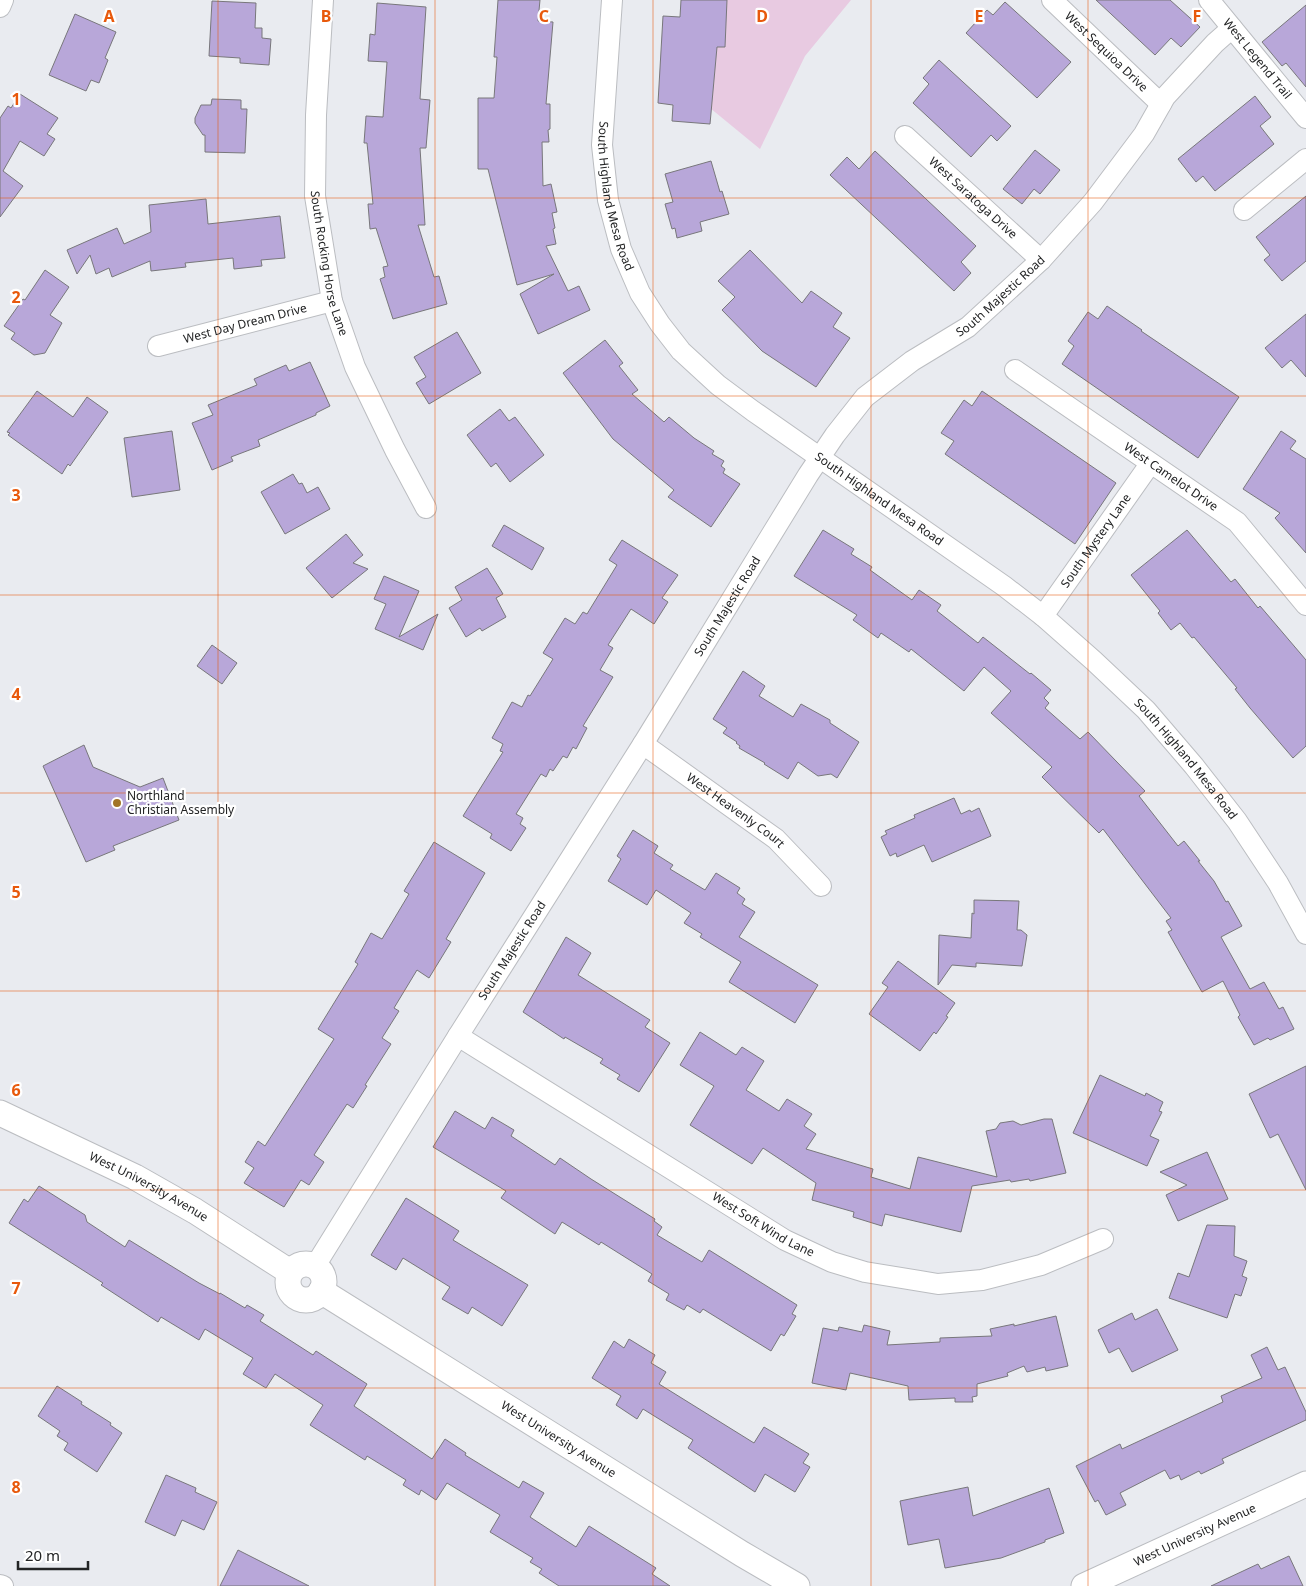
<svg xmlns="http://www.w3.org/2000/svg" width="1306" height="1586" font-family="'Noto Sans',sans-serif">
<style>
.green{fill:#e8cae1}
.building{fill:#b8a7d9;stroke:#78777b}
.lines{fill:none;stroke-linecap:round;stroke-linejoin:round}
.minor-casing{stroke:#bbbdc1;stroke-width:22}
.tertiary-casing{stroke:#bbbdc1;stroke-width:27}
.minor{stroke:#fff;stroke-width:20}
.tertiary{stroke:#fff;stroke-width:25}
.grid{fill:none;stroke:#e8590c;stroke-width:1;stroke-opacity:0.55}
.poi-dot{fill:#a27527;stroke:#fff;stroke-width:2}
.labels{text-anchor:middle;stroke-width:4.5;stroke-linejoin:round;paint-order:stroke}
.street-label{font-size:12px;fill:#232425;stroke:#fff}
.poi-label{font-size:12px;fill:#232425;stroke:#fff;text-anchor:start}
.grid-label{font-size:16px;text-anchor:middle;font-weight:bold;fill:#e8590c;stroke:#fff;stroke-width:4.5;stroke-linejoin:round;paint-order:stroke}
</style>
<rect width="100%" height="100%" fill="#e9ebf0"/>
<path class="green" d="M713,0H851L805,56L760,149L693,94Z"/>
<g class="building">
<path d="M498,0H540L538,21L553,22L546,104H550V129L548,130L549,142H542L543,186L551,184L557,212L552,213L555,228L553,229L556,244L546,246L568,291L579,286L590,310L538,334L520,294L554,274L517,285L488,169H478V98H494L497,57H494Z"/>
<path d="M681,0H727L725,47H717L710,124L672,121L673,105L658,103L663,16L680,17Z"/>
<path d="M1096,0H1170L1200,27L1181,47L1171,38L1155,55Z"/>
<path d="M212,1L256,3L255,28H262V38L271,39L269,65L240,63V58L209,56Z"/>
<path d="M1005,2L1071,62L1037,98L966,33L987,10L993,15Z"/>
<path d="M377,3L426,7L420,99L430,100L426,148H420L425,225H418L434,277L439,276L447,304L393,319L380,279L385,277L383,267L388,266L376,228L370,229L368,204H373L367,143H364L366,116L383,117L387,62L368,61L370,34L375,35Z"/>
<path d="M1306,5V87L1286,63L1282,66L1262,42Z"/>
<path d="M75,14L116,32L105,58L108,60L99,83L91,80L86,91L49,75Z"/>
<path d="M939,60L1011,126L997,141L991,135L971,157L913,103L929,84L923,78Z"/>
<path d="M20,94L58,118L47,134L55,139L44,156L20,141L3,171L23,186L0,217V118L8,106L11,108Z"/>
<path d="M1255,96L1271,117L1260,126L1274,144L1215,191L1203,176L1196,182L1178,159Z"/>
<path d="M212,99L241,100V109H247L245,153L205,152V135H203L195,123V118L201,105H211Z"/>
<path d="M1035,150L1060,170L1040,194L1034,189L1022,204L1003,189Z"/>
<path d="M875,151L976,246L961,262L971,273L954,291L830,175L847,157L859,169Z"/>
<path d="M711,161L720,192L722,191L729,214L700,222L702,231L677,238L675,228L672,229L665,204L673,202L665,174Z"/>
<path d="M1306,196V261L1282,281L1264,260L1270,255L1256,237Z"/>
<path d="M206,199L208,224L280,216L285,258L261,260L262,266L234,269L233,258L185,263L186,267L151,271L150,261L112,277L109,268L96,274L90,255L77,274L67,250L117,228L124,244L151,232L149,205Z"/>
<path d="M750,250L802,303L811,291L842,313L833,327L850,338L816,387L762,351L722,310L735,297L718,281Z"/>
<path d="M45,270L69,287L50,315L62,323L45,353L34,355L11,339L15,333L4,326L23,299L25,300Z"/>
<path d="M1107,306L1142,330L1141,331L1239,397L1198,458L1062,364L1074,346L1068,341L1088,312L1098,319Z"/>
<path d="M1306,314V377L1291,360L1282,368L1265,348Z"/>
<path d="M457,332L481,373L429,404L416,383L426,377L414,357Z"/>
<path d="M605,340L623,363L619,366L638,390L632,394L664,422L669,417L694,438L714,451L712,454L724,461L721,466L725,469L723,473L740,484L711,527L668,497L674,490L613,439L563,373Z"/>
<path d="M310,362L330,406L316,413V415L258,440L260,446L231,457L233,461L212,470L192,423L213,415L208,405L257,385L254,379L286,365L289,371Z"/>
<path d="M37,391L73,417L87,397L108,412L70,466L68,464L62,474L8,435L10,433L7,432Z"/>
<path d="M982,391L1116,483L1075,544L945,454L954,441L941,433L964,400L972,406Z"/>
<path d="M500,409L509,421L515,417L544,455L510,482L496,463L491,467L467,435Z"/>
<path d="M172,431L180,490L132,497L124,438Z"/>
<path d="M1281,431L1296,441L1290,449L1306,459V553L1275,518L1280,513L1243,489Z"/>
<path d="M293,474L299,484L302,483L307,493L318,487L330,509L285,534L261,492Z"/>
<path d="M504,525L544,548L532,570L492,546Z"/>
<path d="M823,530L854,549L851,554L872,567L870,570L912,600L919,590L941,605L937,611L978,643L983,637L1030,674L1031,673L1051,690L1044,698L1049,703L1045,708L1080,739L1088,732L1145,791L1139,796L1178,846L1184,841L1200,861H1198L1214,881L1226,902L1228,901L1242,926L1221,937L1250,989L1264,982L1279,1009L1283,1007L1294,1029L1270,1040L1268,1038L1254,1045L1238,1017L1240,1015L1223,981L1202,992L1168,932L1172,930L1166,921L1171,918L1103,829L1099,833L1042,777L1052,767L991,713L1011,691L984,667L964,691L911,649L909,652L881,633L878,638L853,620L857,615L794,576Z"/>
<path d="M1187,530L1231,582L1235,579L1258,608L1260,606L1306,660V746L1293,758L1250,708L1235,689L1237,688L1194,637L1192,638L1180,623L1171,630L1158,613L1160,611L1131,575Z"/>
<path d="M346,534L363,555L353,563L368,569L332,598L306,568Z"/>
<path d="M622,540L678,575L662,598L668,602L654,624L631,609L608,645L613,648L600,670L613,677L583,726L587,728L576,749L573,747L567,758L563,756L553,771L550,769L546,777L541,774L516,814L523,818L520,824L526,828L511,851L490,838L492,834L463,816L503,752L500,751L503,744L492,738L512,702L522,707L528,695L530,696L553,659L543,653L565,618L575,624L583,612L587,614L617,565L609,560Z"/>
<path d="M487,568L503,594L496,598L506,617L482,631L480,628L466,637L449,608L462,600L455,587Z"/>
<path d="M384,576L419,591L399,637L438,614L423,650L375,629L386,604L374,599Z"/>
<path d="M212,645L237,663L222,684L197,666Z"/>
<path d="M743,671L765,686L759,696L793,717L801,704L830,720V723L859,742L837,778L831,774L818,776L798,762L788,779L764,764L765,763L739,748L740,746L736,743L737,742L723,733L727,728L713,719Z"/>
<path d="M84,745L93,767L140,787L163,778L179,820L113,846L115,850L86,862L43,766Z"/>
<path d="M954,798L961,814L970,810L971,812L979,808L991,836L932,862L924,845L897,857L896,853L890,856L881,837L887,834L885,831L915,818L914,815Z"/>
<path d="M633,830L658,846L654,853L673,865L670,869L705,890L716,873L740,888L737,893L745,899L742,904L755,912L739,937L818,985L795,1023L729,982L741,962L700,937L702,934L684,923L691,913L656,890L647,905L608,881L621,859L617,856Z"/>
<path d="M434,842L485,873L446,939L451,942L429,978L417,970L394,1008L399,1011L382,1038L391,1044L365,1085L367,1086L353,1108L347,1104L314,1155L324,1162L309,1185L301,1180L284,1207L244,1183L254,1168L245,1162L258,1141L265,1146L334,1039L318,1029L358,964L355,962L371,933L382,939L409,894L404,891Z"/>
<path d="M974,900L1019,901L1017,930H1021L1027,935L1022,966L976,963V967L952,965L938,985L939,935L971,938L972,913L974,914Z"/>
<path d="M566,937L591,953L578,975L650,1020L645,1027L670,1043L639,1092L617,1079L620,1075L600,1063L603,1059L565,1037L564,1039L523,1012Z"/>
<path d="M898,961L955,1003L946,1016L948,1017L936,1034L934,1032L920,1051L869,1014L888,987L882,983Z"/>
<path d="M700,1032L736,1055L742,1047L764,1061L746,1090L779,1111L787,1099L812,1114L804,1126L816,1134L806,1149L873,1169L871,1177L910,1189L918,1157L997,1177L986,1131L996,1129L1000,1123L1013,1121L1021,1125L1044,1119H1052L1066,1173L1030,1181L1029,1179L1011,1182L1010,1180L972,1186L961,1232L885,1214L882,1226L853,1217L854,1212L812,1200L816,1183L763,1148L752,1164L690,1125L714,1086L680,1065Z"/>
<path d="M1306,1066V1190L1278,1134L1270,1138L1249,1094Z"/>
<path d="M1100,1075L1145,1096L1146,1093L1163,1102L1159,1111L1162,1112L1150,1136L1159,1140L1147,1166L1073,1133Z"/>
<path d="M455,1111L485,1129L492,1117L514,1130L511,1136L555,1165L560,1158L591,1179L655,1219L654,1221L662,1227L657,1235L702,1262L709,1250L797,1305L792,1314L796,1316L784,1336L781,1334L771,1351L703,1309L700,1313L687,1305L684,1310L666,1300L669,1294L648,1281L652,1274L601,1242L599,1245L562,1222L555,1234L501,1198L506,1191L433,1147Z"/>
<path d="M1207,1152L1228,1199L1178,1221L1166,1195L1187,1185L1160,1172Z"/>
<path d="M39,1186L85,1215L87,1222L125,1247L129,1240L199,1283L220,1294V1293L245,1308L247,1305L264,1315L260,1321L313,1355L316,1351L367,1384L354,1406L432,1459L445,1439L466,1453L465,1455L519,1488L523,1481L544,1493L530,1517L576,1547L589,1526L656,1568L652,1574L670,1586H559L539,1573L542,1569L530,1562L533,1558L490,1532L500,1515L447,1483L436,1500L421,1490L419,1495L403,1485L406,1480L367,1456L365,1460L310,1425L323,1405L275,1374L266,1388L243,1374L253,1358L205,1329L199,1340L161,1317L158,1322L101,1285L103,1283L9,1223L24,1199L28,1202Z"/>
<path d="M406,1198L459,1231L453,1240L528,1285L502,1326L472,1307L468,1314L442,1299L450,1287L403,1258L396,1270L371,1255Z"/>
<path d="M1207,1225L1235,1226L1234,1256L1247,1261L1242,1276L1247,1278L1241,1296L1235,1294L1227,1318L1169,1298L1178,1273L1189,1277Z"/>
<path d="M1157,1309L1178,1350L1132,1372L1119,1348L1109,1353L1098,1330L1132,1313L1135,1320Z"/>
<path d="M1056,1316L1068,1366L1046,1371L1045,1367L1027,1372L1024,1366L1007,1373L1008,1376L977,1384V1396L972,1397L973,1402H955V1398L909,1400L908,1386L850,1373L846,1390L812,1383L823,1328L838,1331L839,1327L862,1332L864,1325L890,1331L887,1345L940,1342V1338L992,1336L990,1329L1014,1324V1326Z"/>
<path d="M629,1339L655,1355L651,1363L666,1372L659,1384L754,1443L764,1427L809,1454L803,1463L810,1467L795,1492L765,1474L755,1492L688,1448L693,1440L643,1409L637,1419L616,1405L621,1396L592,1378L614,1341L624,1348Z"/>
<path d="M1267,1347L1278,1370L1285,1367L1306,1412V1420L1222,1459L1224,1463L1201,1474L1199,1471L1181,1480L1179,1475L1170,1479L1165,1470L1120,1493L1126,1505L1106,1515L1098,1500L1095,1502L1076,1466L1120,1444L1122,1449L1223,1402L1221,1396L1262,1378L1251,1355Z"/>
<path d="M57,1386L82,1402L81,1404L111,1423L110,1425L122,1433L97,1472L64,1450L68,1443L57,1436L60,1431L38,1416Z"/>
<path d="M166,1475L196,1488L195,1492L217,1502L204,1530L182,1520L175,1536L145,1522Z"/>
<path d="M968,1487L973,1516L1049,1488L1064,1533L1045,1540V1542L1001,1558L945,1568L939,1539L908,1545L900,1501Z"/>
<path d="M238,1550L309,1586H220Z"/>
<path d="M1289,1556L1303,1586H1211L1258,1564L1261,1569Z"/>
</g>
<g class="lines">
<g class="minor-casing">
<g id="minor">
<path id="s1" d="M323,0L316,115L315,196L332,301L355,367L395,450L426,508"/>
<path id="s2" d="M612,0L602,145L608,200L621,249L640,293L660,324L681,351L718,385L753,411L1004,586L1043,616L1094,661L1146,710L1194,766L1237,821L1278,883L1306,934"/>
<path id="s3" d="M1052,0L1161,104"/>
<path id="s4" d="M1209,0L1306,118"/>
<path d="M0,7L3,0"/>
<path id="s5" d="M905,136L1041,260"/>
<path d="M1244,210L1306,159"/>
<path id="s6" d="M158,346L332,301"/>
<path id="s7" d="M1015,370L1237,522L1306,605"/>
<path id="s8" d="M1043,616L1150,464"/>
<path id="s9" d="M643,744L776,839L821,886"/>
<path id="s10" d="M458,1036L785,1240L832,1262L865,1272L938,1284L982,1280L1041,1265L1103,1239"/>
<path id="s11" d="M315,1266L458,1036L643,744L808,475L835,435L865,397L912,361L968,327L1041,260L1093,202L1144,134L1165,97L1215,43L1232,28"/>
<path d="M0,1585L3,1586"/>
</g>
</g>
<g class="tertiary-casing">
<g id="tertiary">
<path id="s12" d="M0,1113L135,1177L195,1211L290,1272"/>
<circle cx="306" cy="1282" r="18"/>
<path id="s13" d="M321,1291L742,1554L797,1586"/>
<path id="s14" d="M1084,1586L1306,1484"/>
</g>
</g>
<use href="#minor" class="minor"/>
<use href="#tertiary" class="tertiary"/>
</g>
<path class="grid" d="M218,0V1586M435,0V1586M653,0V1586M871,0V1586M1088,0V1586M0,198H1306M0,396H1306M0,595H1306M0,793H1306M0,991H1306M0,1190H1306M0,1388H1306"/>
<circle class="poi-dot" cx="117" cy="803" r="5"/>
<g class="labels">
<g class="street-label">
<text dy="4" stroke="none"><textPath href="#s3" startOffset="75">West Sequioa Drive</textPath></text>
<text dy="4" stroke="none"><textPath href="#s4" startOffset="76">West Legend Trail</textPath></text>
<text dy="4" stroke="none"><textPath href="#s2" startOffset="198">South Highland Mesa Road</textPath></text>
<text dy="4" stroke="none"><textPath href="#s5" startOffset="92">West Saratoga Drive</textPath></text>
<text dy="4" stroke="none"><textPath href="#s1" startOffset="265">South Rocking Horse Lane</textPath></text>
<text dy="4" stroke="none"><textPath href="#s11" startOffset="1198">South Majestic Road</textPath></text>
<text dy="4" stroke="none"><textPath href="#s6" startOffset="90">West Day Dream Drive</textPath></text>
<text dy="4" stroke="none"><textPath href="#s7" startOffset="189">West Camelot Drive</textPath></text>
<text dy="4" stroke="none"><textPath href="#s2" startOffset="618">South Highland Mesa Road</textPath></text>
<text dy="4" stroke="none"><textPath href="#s8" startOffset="92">South Mystery Lane</textPath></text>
<text dy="4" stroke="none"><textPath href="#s11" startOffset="778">South Majestic Road</textPath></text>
<text dy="4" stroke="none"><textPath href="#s2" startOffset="1022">South Highland Mesa Road</textPath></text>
<text dy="4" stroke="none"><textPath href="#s9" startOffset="114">West Heavenly Court</textPath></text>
<text dy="4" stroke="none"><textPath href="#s11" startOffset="372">South Majestic Road</textPath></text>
<text dy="4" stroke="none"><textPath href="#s12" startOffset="166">West University Avenue</textPath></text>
<text dy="4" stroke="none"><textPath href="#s10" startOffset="359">West Soft Wind Lane</textPath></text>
<text dy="4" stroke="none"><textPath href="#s13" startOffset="280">West University Avenue</textPath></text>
<text dy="4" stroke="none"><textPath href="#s14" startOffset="122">West University Avenue</textPath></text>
</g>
<g class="poi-label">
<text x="127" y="800">Northland<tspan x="127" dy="14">Christian Assembly</tspan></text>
</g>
</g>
<g class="grid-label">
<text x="109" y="22">A</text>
<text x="326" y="22">B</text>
<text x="544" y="22">C</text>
<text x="762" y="22">D</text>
<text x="979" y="22">E</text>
<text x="1197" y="22">F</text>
<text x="16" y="105">1</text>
<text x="16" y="303">2</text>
<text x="16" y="501">3</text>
<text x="16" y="700">4</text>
<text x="16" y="898">5</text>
<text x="16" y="1096">6</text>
<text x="16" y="1294">7</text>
<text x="16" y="1493">8</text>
</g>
<path d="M18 1561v8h70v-8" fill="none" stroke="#232425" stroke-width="2.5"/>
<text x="25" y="1561" font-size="15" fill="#232425" stroke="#ffffff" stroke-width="4" paint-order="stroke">20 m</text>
</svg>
